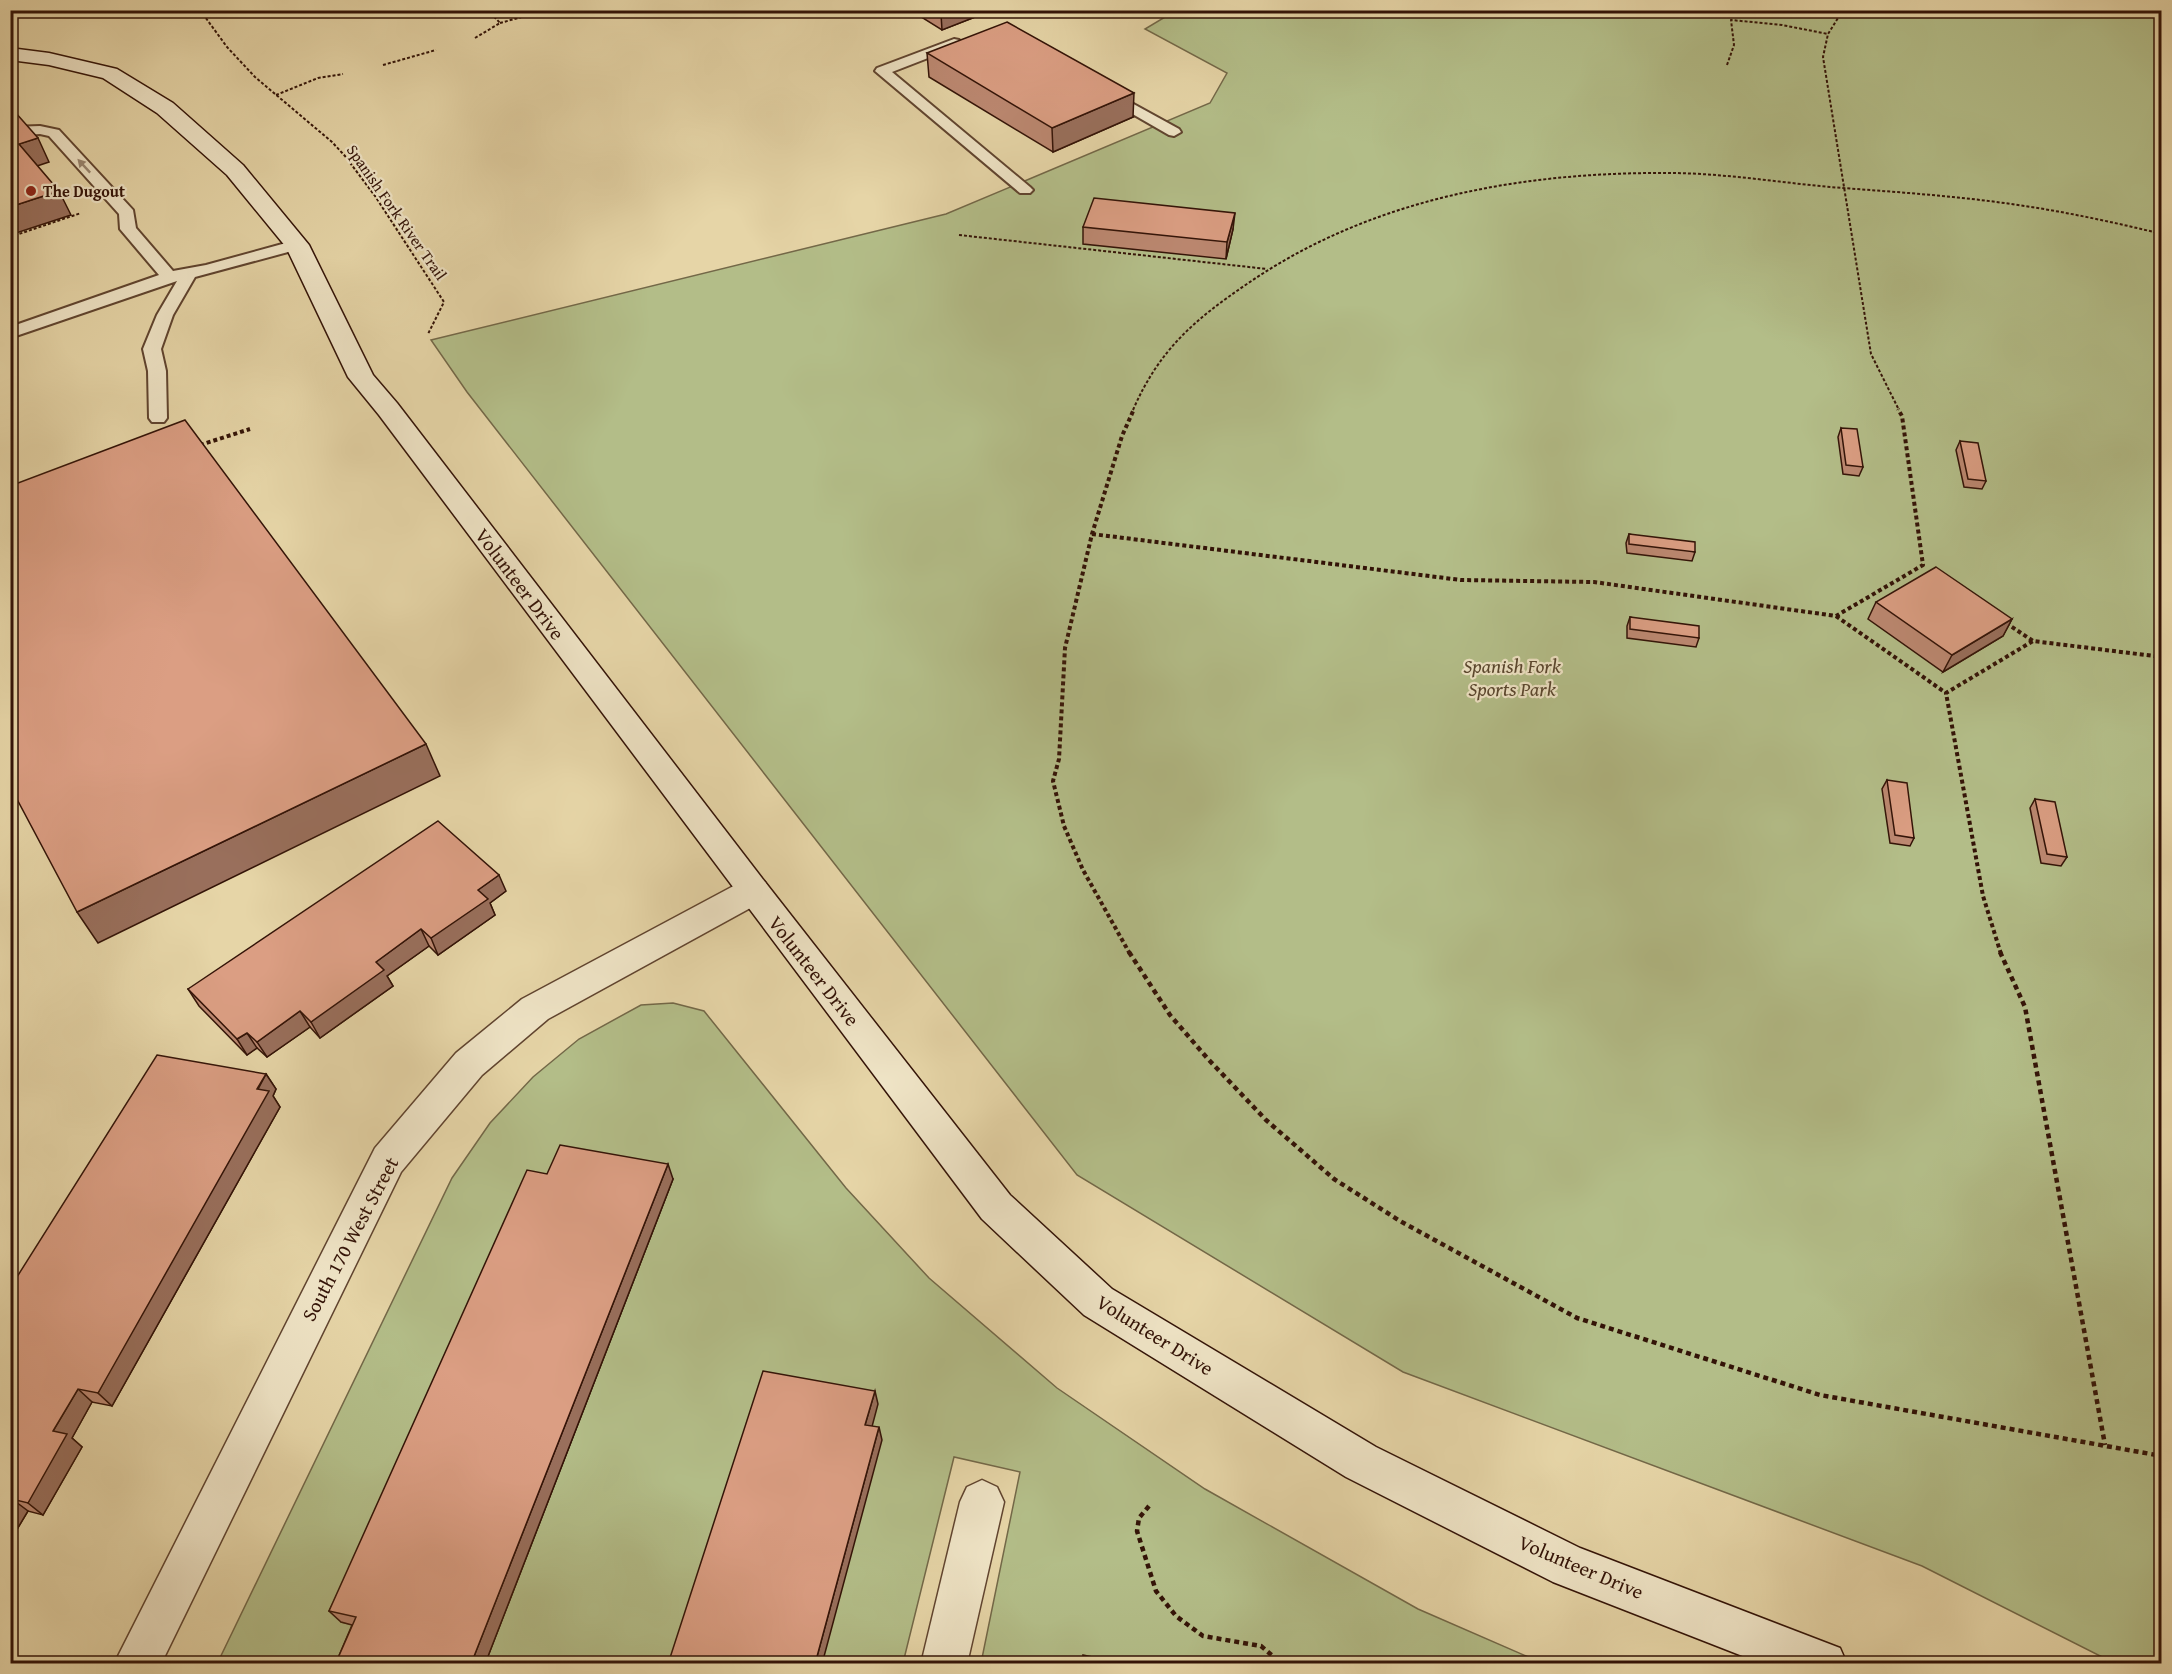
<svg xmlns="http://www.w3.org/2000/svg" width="2172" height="1674" font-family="'Gentium Book Plus',serif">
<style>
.green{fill:#b3bd88;stroke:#736848;stroke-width:1.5}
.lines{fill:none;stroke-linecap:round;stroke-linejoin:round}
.lane-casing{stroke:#60442f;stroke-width:4}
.street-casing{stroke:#60442f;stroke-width:3}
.secondary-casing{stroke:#331307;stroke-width:3}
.path-far2{stroke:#331307;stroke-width:2;stroke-dasharray:3 2;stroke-linecap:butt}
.path-far1{stroke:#331307;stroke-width:4;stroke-dasharray:4 3;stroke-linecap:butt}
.path{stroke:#331307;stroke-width:4.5;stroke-dasharray:5 4;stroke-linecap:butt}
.lane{fill:#efe4c6;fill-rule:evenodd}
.street{fill:#efe4c6;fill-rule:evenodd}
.secondary{fill:#efe4c6;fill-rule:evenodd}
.wall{fill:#bc8871;stroke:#331307;stroke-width:1.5}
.shaded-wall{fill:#996f5c;stroke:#331307;stroke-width:1.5}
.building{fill:#db9e83;stroke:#331307;stroke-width:1.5}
.oneway{fill:#9a8670}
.poi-dot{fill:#8f2418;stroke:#efe4c6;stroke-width:2}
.labels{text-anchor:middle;stroke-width:4.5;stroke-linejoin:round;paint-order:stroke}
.far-poi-label{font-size:16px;font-weight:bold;fill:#331307;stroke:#efe4c6;text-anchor:start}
.far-street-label{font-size:16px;fill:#331307;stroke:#efe4c6}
.street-label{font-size:20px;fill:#331307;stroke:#efe4c6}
.park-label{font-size:20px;font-style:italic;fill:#59462e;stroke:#efe4c6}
</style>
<rect width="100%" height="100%" fill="#e6d5a7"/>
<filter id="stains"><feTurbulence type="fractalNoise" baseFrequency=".00333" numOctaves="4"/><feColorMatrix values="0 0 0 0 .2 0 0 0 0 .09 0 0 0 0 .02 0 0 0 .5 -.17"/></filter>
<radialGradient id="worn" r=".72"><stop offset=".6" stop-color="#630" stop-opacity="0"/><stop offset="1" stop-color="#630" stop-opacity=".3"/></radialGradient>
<g class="green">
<path d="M1175,11H2161V1663H2114L1922,1566L1403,1372L1077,1175L467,392L431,340L946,214L1210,103L1227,73L1145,29Z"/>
<path d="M673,1003L704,1011L846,1188L929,1278L1057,1388L1205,1489L1418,1609L1542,1663H981L1020,1472L954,1457L903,1663H485L673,1179L341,1622L367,1628L352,1663L217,1664L452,1178L490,1123L533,1077L579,1039L641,1005Z"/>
</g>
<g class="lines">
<g class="lane-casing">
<g id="lane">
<path d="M954,39L959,40L961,43L959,46L892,72L1030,187L1033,190L1030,193H1020L875,71L877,68Z"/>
<path d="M1108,90L1179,129L1181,132L1174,136L1169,135L1103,97L1101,94L1103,91Z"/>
<path d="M40,126L59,130L133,210L136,228L173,271L206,265L297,240L305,245L303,248L195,277L173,315L161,349L166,371L167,418L164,422H152L149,418L148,371L143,349L157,315L177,281L10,338V327L159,275L120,229L119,214L49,136L40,134L10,136V127Z"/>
</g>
</g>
<g class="street-casing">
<g id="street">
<path d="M753,878L765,882L770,891L765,900L548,1019L482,1075L401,1172L161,1664H114L375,1148L456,1053L522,999L741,882Z"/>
<path d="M982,1480L997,1487L1004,1502L967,1664H921L960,1502L967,1487Z"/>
</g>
</g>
<g class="secondary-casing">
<path id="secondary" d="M10,48L49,53L117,69L173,103L243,165L309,245L373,375L397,403L765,882L1010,1195L1112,1289L1376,1447L1580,1548L1840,1648L1847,1664H1763L1553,1582L1346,1477L1084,1315L982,1219L379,415L348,377L286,247L227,175L157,113L103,78L49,65L10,60Z"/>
</g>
<g class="path-far2">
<path d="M200,10L227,47L255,77L332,142L345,156L375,196L444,302L428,334"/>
<path d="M1843,10L1828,34L1823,57L1871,354L1899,410"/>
<path d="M500,23L547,10"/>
<path d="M475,38L500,23L488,10"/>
<path d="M383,65L436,50"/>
<path d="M1727,65L1734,45L1731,20L1782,25L1828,34"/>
<path d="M276,95L318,78L343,74"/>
<path d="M959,235L1267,269"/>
<path d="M10,237L81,213"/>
<path d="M1133,410C1159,350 1194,320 1247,284C1370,199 1520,172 1668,173C1721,173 1776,182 1830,187C1895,192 1960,196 2025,206C2071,213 2117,223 2162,234"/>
</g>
<g class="path-far1">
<path d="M200,445L250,429"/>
<path d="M1092,534L1461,580L1594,582L1836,616L1923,565L1902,416L1898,409"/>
<path d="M1836,616L1946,693"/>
<path d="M2006,623L2033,641"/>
<path d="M1130,954L1083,870L1064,826L1053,781L1059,759L1065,648L1092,534L1122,436L1134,409"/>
<path d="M2001,954L1983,896L1946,693L2033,641L2162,657"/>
</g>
<g class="path">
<path d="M1129,952L1170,1015L1208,1059L1266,1120L1334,1179L1400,1221L1577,1318L1820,1395L2162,1456"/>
<path d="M2000,952L2025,1007L2105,1445"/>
<path d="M1149,1506L1139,1518L1137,1531L1156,1591L1176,1616L1203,1636L1261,1646L1282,1664"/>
</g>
<use href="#lane" class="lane"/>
<use href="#street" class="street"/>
<use href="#secondary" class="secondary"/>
</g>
<g class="wall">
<path d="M910,10H993L942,30Z"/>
<path d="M927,53L1133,117L1053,152L929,77Z"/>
<path d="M1083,227L1233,229L1226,259L1083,244Z"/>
<path d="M1841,428L1863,467L1859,476L1843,474L1838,437Z"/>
<path d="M1960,441L1986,481L1982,489L1964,487L1956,450Z"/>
<path d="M1629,534L1695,552L1692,561L1627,553L1626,543Z"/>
<path d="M1876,602L2012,619L2003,636L1943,672L1868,619Z"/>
<path d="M1630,617L1699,638L1696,647L1627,638V626Z"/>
<path d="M1887,780L1914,838L1910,846L1890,843L1882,789Z"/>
<path d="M2035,799L2067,857L2061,866L2041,863L2030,808Z"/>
<path d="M506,891L490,903L495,915L438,955L429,946L387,976L393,986L320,1038L310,1027L267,1057L257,1048L247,1055L199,1006L188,989Z"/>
<path d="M266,1074L276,1089L273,1096L280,1107L112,1406L92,1402L72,1438L82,1447L43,1515L28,1511L10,1541V1288Z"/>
<path d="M547,1174L673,1179L485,1664H345L338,1658L352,1625L341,1622L329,1611Z"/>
</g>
<g class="shaded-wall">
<path d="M950,10H993L942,30L941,14Z"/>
<path d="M1134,93L1133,117L1053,152L1052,128Z"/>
<path d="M38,138L49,162L31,168L19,144Z"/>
<path d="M59,191L71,215L10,235V207Z"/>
<path d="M1235,213L1233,229L1226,259L1227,242Z"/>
<path d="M2012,619L2003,636L1943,672L1952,655Z"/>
<path d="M426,744L440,776L98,943L77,912Z"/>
<path d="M499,875L506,891L490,903L495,915L438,955L431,938L478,890Z"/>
<path d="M421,929L429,946L387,976L393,986L320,1038L311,1022L376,962Z"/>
<path d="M300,1011L310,1027L267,1057L257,1042Z"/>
<path d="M247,1033L257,1048L247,1055L237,1039Z"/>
<path d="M266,1074L276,1089L273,1096L280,1107L112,1406L98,1393Z"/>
<path d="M668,1164L673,1179L485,1664H471Z"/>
<path d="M78,1389L92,1402L72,1438L82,1447L43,1515L28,1503L53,1431Z"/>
<path d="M875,1391L878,1404L869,1438L865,1425Z"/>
<path d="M879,1427L882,1440L822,1664H815Z"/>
<path d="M12,1499L28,1511L10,1541V1501Z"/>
</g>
<g class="building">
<path d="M936,10H950L941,14Z"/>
<path d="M1007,22L1134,93L1052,128L927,53Z"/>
<path d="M15,112L38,138L19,144L59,191L10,207V114Z"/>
<path d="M1094,198L1235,213L1227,242L1083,227Z"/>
<path d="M185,420L426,744L77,912L10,786V486Z"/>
<path d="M1841,428L1857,429L1863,467L1846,465Z"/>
<path d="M1960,441L1978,443L1986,481L1968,479Z"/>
<path d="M1629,534L1695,542V552L1629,544Z"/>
<path d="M1936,567L2012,619L1952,655L1876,602Z"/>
<path d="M1630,617L1699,626V638L1630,629Z"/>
<path d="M1887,780L1907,783L1914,838L1895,835Z"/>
<path d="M2035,799L2055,802L2067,857L2047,854Z"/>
<path d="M438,821L499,875L478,890L488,899L431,938L421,929L376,962L384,970L311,1022L300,1011L257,1042L247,1033L237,1039L188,989Z"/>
<path d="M157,1055L266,1074L257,1089L269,1091L98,1393L78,1389L53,1431L67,1434L28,1503L12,1499L10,1501V1288Z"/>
<path d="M560,1145L668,1164L471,1664H365L338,1658L356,1617L329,1611L527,1170L547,1174Z"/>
<path d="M763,1371L875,1391L865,1425L879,1427L815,1664H668Z"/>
<path d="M1083,1655L1126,1664H1082Z"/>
</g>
<defs><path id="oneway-solid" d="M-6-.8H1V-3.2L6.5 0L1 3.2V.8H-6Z" transform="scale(1.5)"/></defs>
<use class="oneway" href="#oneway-solid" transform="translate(84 166) rotate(-133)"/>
<circle class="poi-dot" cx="31" cy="191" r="6"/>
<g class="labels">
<g class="far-poi-label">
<text x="43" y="197">The Dugout</text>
</g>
<g class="far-street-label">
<text transform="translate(397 212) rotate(55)" y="6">Spanish Fork River Trail</text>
</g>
<g class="street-label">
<text transform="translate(520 584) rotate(53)" y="7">Volunteer Drive</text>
<text transform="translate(814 971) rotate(52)" y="7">Volunteer Drive</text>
<text transform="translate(350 1239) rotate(-62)" y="7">South 170 West Street</text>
<text transform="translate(1155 1335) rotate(32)" y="7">Volunteer Drive</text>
<text transform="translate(1581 1567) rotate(23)" y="7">Volunteer Drive</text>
</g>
<g class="park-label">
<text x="1512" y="673">Spanish Fork<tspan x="1512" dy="23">Sports Park</tspan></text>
</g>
</g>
<rect width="2172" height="1674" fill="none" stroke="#e6d5a7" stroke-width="36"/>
<rect x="12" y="12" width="2148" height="1650" fill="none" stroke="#331307" stroke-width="3"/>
<rect x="18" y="18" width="2136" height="1638" fill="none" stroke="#331307" stroke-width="1.5"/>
<rect width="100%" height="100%" filter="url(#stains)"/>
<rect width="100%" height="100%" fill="url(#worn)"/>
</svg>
